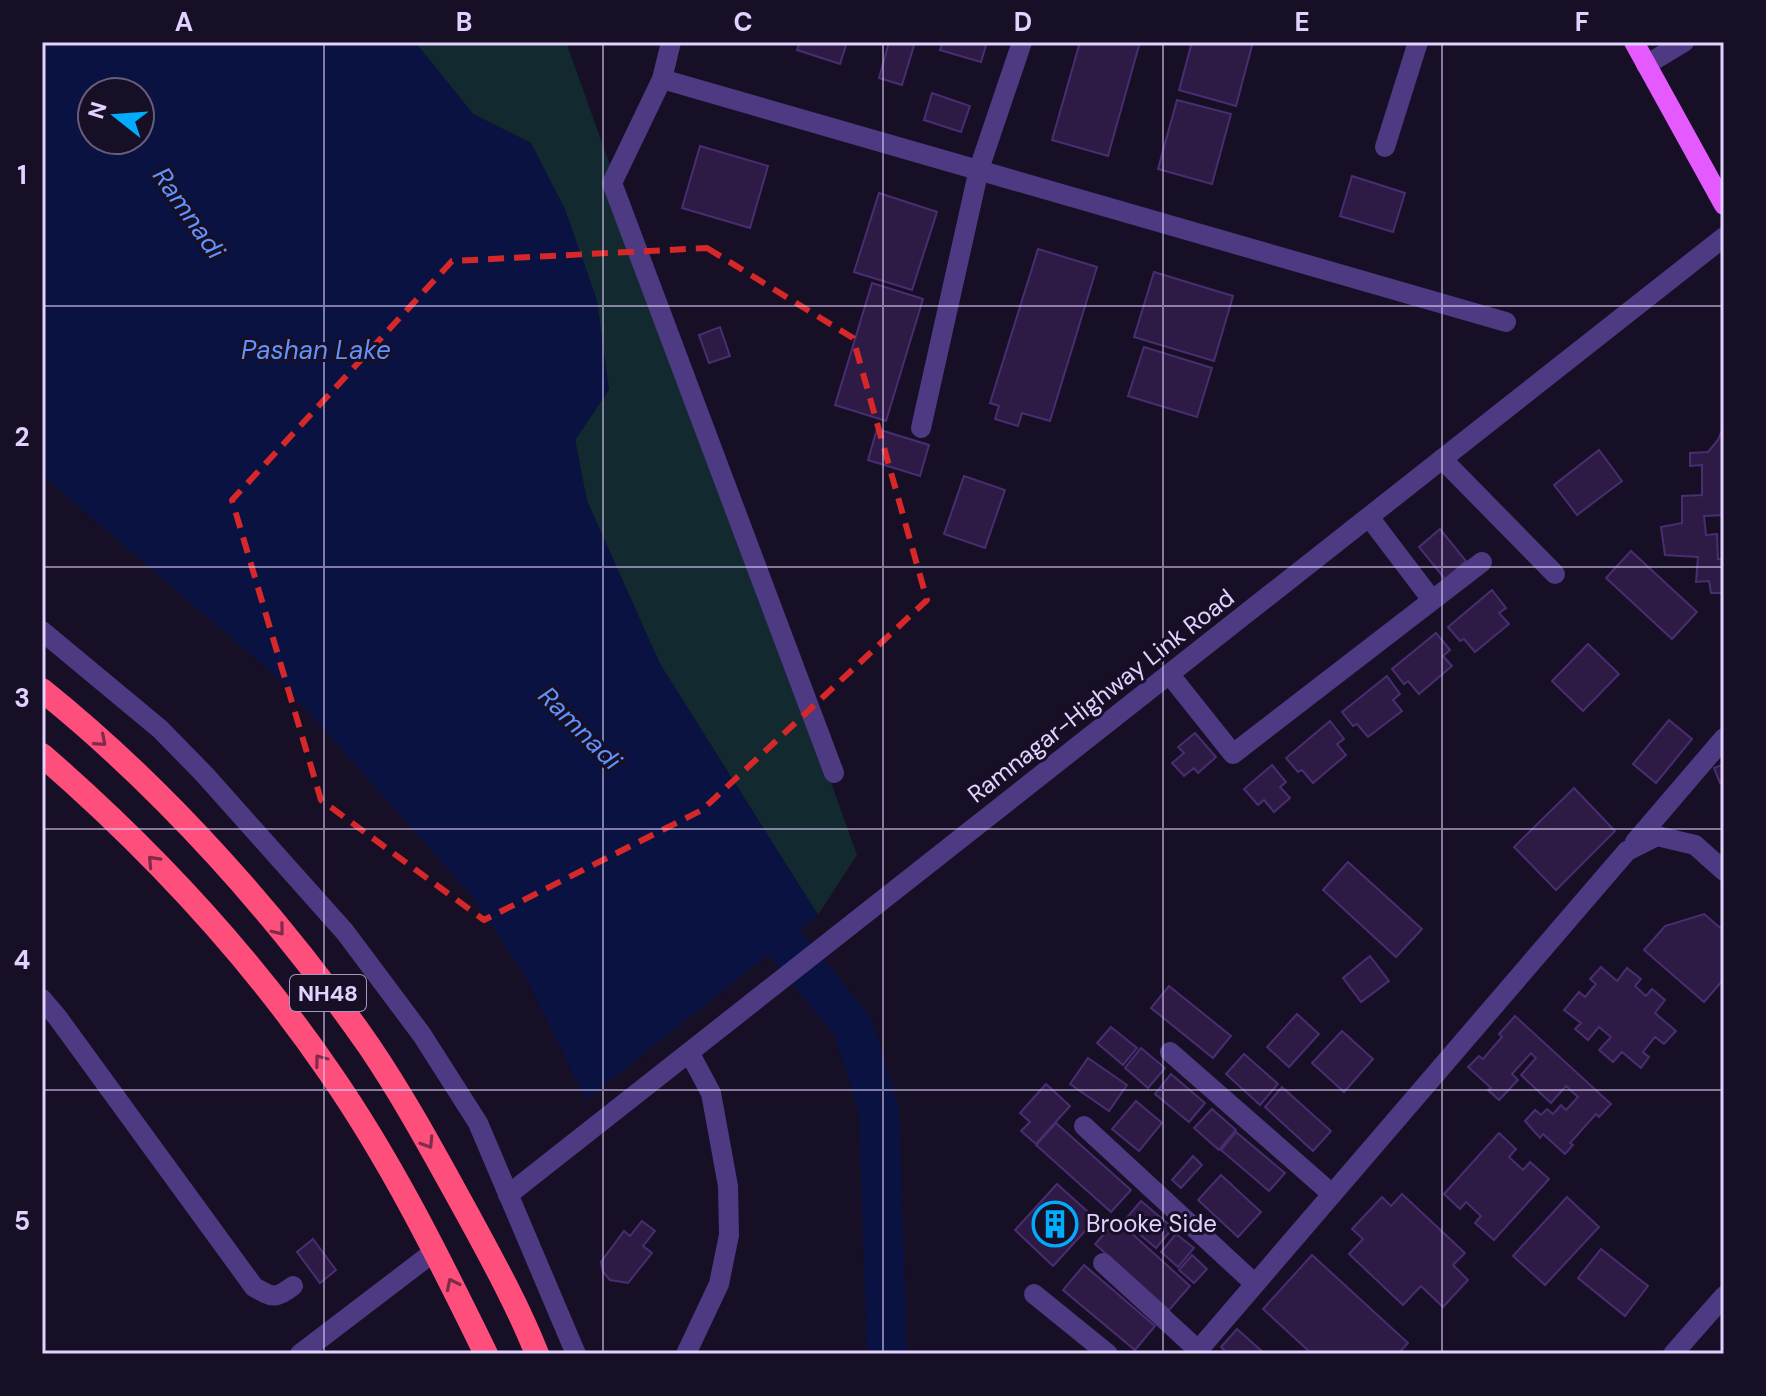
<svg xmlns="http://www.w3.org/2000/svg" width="1766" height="1396" font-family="'DM Sans',sans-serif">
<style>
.green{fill:#12292f}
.water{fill:#0a1242;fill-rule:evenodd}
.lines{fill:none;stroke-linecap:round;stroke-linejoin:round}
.river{stroke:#0a1242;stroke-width:40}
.building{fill:#2d1b45;stroke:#492d71;stroke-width:2}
.minor{stroke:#4d3a83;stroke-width:20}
.major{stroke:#e55afe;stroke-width:20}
.highway{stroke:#fe4e7c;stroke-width:24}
.oneway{stroke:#7f2b4c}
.marked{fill:none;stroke:#d62828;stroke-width:6;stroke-dasharray:16 10;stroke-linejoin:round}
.grid{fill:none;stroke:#e1d2ff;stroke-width:2;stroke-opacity:0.55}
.labels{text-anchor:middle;stroke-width:6;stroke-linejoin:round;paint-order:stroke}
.shield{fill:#170f25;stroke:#a498be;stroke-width:2}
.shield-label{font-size:22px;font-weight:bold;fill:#e1d2ff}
.street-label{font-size:24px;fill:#e1d2ff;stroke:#170f25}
.poi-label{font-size:24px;fill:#e1d2ff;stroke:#170f25;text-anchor:start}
.water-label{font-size:26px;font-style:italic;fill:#6193fe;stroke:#170f25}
.neatline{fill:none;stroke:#e1d2ff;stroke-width:3}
.grid-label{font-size:26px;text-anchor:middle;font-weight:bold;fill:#e1d2ff}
</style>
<rect width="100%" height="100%" fill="#170f25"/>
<path class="green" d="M415,42H566L857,855L818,915L660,664L587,501L575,440L609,389L531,143L473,114Z"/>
<path class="water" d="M42,42H415L473,114L531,143L565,209L597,300L609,390L575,440L587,501L660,664L818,915L586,1100L525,976L471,895L280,680L42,475ZM92,92H140V140H92Z"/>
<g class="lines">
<path class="river" d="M749,899L853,1027L879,1110L887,1354"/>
</g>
<g class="building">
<path d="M800,42H847L840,64L797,50Z"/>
<path d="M889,42H915L902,85L879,78Z"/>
<path d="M943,42H987L981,62L940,50Z"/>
<path d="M1080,42H1140L1108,156L1052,140Z"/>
<path d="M1192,42H1253L1236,106L1179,90Z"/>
<path d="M932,93L970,106L961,132L924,120Z"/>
<path d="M1177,100L1231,114L1212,184L1158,169Z"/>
<path d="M700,146L768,166L750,228L682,208Z"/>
<path d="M1352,176L1405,193L1393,232L1340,216Z"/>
<path d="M879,193L937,212L912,290L854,272Z"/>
<path d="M1038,249L1097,267L1050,421L1022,413L1018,426L995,419L999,406L990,403Z"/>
<path d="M1154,272L1233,296L1214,361L1134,337Z"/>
<path d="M872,283L923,299L886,421L835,405Z"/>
<path d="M720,327L730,356L709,363L699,335Z"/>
<path d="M1144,347L1212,368L1197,417L1128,396Z"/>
<path d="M1724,425V515L1704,516L1706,535L1717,534L1718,559H1724V593H1711L1709,581L1696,582L1698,557L1665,555L1661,527L1682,523V496L1702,495V465L1690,466V453L1708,452L1718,440Z"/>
<path d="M877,429L929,445L920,476L868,460Z"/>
<path d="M1599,450L1622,481L1577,515L1554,485Z"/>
<path d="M964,476L1005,490L985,548L944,534Z"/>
<path d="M1440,529L1466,561L1445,579L1419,547Z"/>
<path d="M1631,551L1697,612L1672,639L1606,578Z"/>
<path d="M1492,590L1506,608L1499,613L1509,624L1475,652L1464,639L1460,641L1448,627Z"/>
<path d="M1436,633L1450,650L1443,656L1452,666L1419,694L1408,681L1404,684L1392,669Z"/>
<path d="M1588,644L1619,674L1583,711L1552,681Z"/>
<path d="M1387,676L1400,694L1393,700L1402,711L1368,737L1357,724L1353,726L1342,712Z"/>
<path d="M1669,720L1692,739L1656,783L1633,764Z"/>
<path d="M1330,721L1344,739L1337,744L1346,755L1313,783L1302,770L1298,772L1286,758Z"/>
<path d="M1195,733L1216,757L1198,773L1194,768L1184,776L1172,763L1184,753L1178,747Z"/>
<path d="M1724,764V782L1720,783L1714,768Z"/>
<path d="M1272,765L1286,782L1280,787L1290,798L1274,812L1264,800L1258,805L1244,789Z"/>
<path d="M1574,788L1615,831L1556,890L1514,847Z"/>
<path d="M1348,862L1422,929L1396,957L1323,890Z"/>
<path d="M1704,914L1724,931V979L1704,1002L1644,950L1665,926Z"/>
<path d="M1370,956L1389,981L1361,1002L1343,978Z"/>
<path d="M1601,967L1617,981L1627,968L1641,979L1635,986L1646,996L1652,989L1665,1000L1655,1013L1676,1031L1664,1044L1655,1037L1643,1052L1649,1057L1641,1068L1622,1052L1613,1062L1599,1050L1611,1037L1599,1027L1588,1040L1575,1029L1581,1023L1564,1010L1579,992L1585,997L1596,984L1590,979Z"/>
<path d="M1169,986L1231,1036L1213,1058L1151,1008Z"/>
<path d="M1297,1014L1319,1034L1289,1067L1267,1047Z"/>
<path d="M1515,1016L1611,1104L1599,1117L1596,1114L1570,1143L1573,1145L1565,1154L1543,1134L1540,1138L1525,1121L1535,1110L1541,1115L1547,1109L1553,1114L1561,1105L1566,1110L1578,1097L1566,1086L1551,1103L1521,1075L1536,1058L1531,1053L1512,1074L1518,1080L1499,1100L1488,1090L1491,1088L1468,1067L1479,1056L1483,1059L1502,1037L1499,1034Z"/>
<path d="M1111,1027L1137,1048L1123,1065L1097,1043Z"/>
<path d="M1342,1031L1373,1059L1344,1092L1312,1063Z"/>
<path d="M1141,1048L1165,1068L1148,1088L1125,1068Z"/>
<path d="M1244,1054L1278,1084L1260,1105L1226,1074Z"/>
<path d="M1088,1058L1127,1085L1109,1111L1070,1084Z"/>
<path d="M1171,1074L1205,1103L1189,1122L1155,1094Z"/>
<path d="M1046,1084L1070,1106L1036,1144L1021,1131L1030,1122L1020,1113Z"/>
<path d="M1282,1087L1331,1131L1313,1151L1265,1107Z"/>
<path d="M1136,1101L1162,1123L1139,1151L1112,1129Z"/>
<path d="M1212,1109L1236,1130L1219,1150L1194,1128Z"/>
<path d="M1056,1123L1131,1190L1111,1212L1036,1145Z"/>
<path d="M1236,1132L1285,1173L1269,1191L1221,1150Z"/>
<path d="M1499,1133L1516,1149L1509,1157L1523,1170L1530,1162L1549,1179L1494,1240L1475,1223L1481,1216L1466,1202L1460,1209L1444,1194Z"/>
<path d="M1193,1156L1202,1165L1181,1188L1172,1180Z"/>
<path d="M1221,1175L1261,1212L1238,1237L1198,1200Z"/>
<path d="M1057,1184L1096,1219L1053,1266L1015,1230Z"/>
<path d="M1402,1194L1465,1253L1453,1265L1468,1280L1443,1307L1421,1286L1403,1305L1349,1254L1363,1239L1352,1229L1382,1197L1391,1206Z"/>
<path d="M1567,1197L1599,1227L1545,1285L1513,1256Z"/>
<path d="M1141,1201L1173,1228L1156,1248L1124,1221Z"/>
<path d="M1117,1220L1190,1286L1169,1310L1095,1244Z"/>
<path d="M642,1221L655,1231L643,1246L652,1253L628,1283L610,1280L603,1272L601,1262L624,1231L630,1236Z"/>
<path d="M1176,1234L1194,1248L1178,1267L1161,1252Z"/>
<path d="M313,1239L336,1270L320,1283L297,1252Z"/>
<path d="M1601,1249L1648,1286L1625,1316L1578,1278Z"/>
<path d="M1192,1255L1207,1269L1194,1283L1179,1270Z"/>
<path d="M1312,1255L1408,1343L1398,1354H1312L1263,1309Z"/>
<path d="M1084,1265L1155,1326L1135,1350L1063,1290Z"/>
<path d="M1237,1329L1265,1354H1228L1221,1347Z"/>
</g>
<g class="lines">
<g class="minor">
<path d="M671,42L662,79L612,183L834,773"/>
<path d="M1646,65L1684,42"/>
<path d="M662,79L1506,322"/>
<path d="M1385,147L1418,42"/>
<path d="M921,428L979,169L1022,42"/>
<path d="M1442,459L1555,574"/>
<path d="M1369,517L1432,600"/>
<path d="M42,631L160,729L205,775L345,932L422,1035L478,1123L576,1354"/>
<path d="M1170,675L1233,754L1482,562"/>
<path d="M1635,842L1724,738"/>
<path d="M42,999L58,1018L254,1287C273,1298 275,1299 293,1286"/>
<path d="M1170,1052L1332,1194"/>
<path d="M1084,1126L1255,1284"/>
<path d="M508,1195L1724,237"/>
<path d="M1103,1263L1198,1350"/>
<path d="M1034,1294L1108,1354"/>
<path d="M300,1354L435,1251"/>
<path d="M686,1354L719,1284L729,1235L728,1186L711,1093L690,1054"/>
<path d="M1195,1354L1627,851L1657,836L1695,845L1724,871"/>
<path d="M1673,1354L1724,1296"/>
</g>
<path class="major" d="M1634,42L1724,205"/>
<g class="highway">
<path d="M42,690C164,788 280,918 369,1046C405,1099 436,1157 467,1213C492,1259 518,1306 537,1354"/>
<path d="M42,755C149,848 250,956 330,1073C391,1161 439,1258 486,1354"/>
</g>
</g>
<defs><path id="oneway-chevron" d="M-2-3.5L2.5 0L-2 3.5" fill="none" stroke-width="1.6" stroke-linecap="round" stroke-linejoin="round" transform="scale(2)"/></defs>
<g class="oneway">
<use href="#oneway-chevron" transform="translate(101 741) rotate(41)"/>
<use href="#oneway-chevron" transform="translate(153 861) rotate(-133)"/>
<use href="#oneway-chevron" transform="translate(279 930) rotate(51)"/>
<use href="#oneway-chevron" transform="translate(320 1060) rotate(-127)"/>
<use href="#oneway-chevron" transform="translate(428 1143) rotate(58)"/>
<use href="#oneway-chevron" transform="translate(452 1284) rotate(-116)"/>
</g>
<path class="marked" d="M707,248L853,338L927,600L702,810L484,920L321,800L232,500L452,261Z"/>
<path class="grid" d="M324,42V1354M603,42V1354M883,42V1354M1163,42V1354M1442,42V1354M42,306H1724M42,567H1724M42,829H1724M42,1090H1724"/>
<defs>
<g id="building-ring" transform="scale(2.3)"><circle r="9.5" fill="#170f25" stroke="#01acfc" stroke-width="1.5"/><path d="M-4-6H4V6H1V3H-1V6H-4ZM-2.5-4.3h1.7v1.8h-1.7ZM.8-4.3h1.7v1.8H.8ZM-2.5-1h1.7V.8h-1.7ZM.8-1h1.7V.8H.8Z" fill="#01acfc"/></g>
</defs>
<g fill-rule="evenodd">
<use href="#building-ring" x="1055" y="1224"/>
</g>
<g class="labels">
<rect class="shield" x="290" y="975" width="76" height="36" rx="6"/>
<g class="shield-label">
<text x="328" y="1001">NH48</text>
</g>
<g class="street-label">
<text transform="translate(1101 696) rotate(-38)" y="8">Ramnagar-Highway Link Road</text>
</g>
<g class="poi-label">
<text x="1086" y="1232">Brooke Side</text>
</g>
<g class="water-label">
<text transform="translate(189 213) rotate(55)" y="9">Ramnadi</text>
<text x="316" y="359">Pashan Lake</text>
<text transform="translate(580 728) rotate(45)" y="9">Ramnadi</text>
</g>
</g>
<rect width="1766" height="1396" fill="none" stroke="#170f25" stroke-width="88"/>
<g transform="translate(116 116) rotate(287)"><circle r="38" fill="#170f25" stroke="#685d7c" stroke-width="2"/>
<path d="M0-6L14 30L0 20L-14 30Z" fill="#01acfc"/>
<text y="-12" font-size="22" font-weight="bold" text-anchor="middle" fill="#e1d2ff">N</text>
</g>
<rect x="44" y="44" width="1678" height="1308" class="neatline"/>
<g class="grid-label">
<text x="184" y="31">A</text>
<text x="464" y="31">B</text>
<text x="743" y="31">C</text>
<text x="1023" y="31">D</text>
<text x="1302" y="31">E</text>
<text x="1582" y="31">F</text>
<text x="22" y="184">1</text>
<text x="22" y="446">2</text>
<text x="22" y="707">3</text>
<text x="22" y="969">4</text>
<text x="22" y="1230">5</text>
</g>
</svg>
